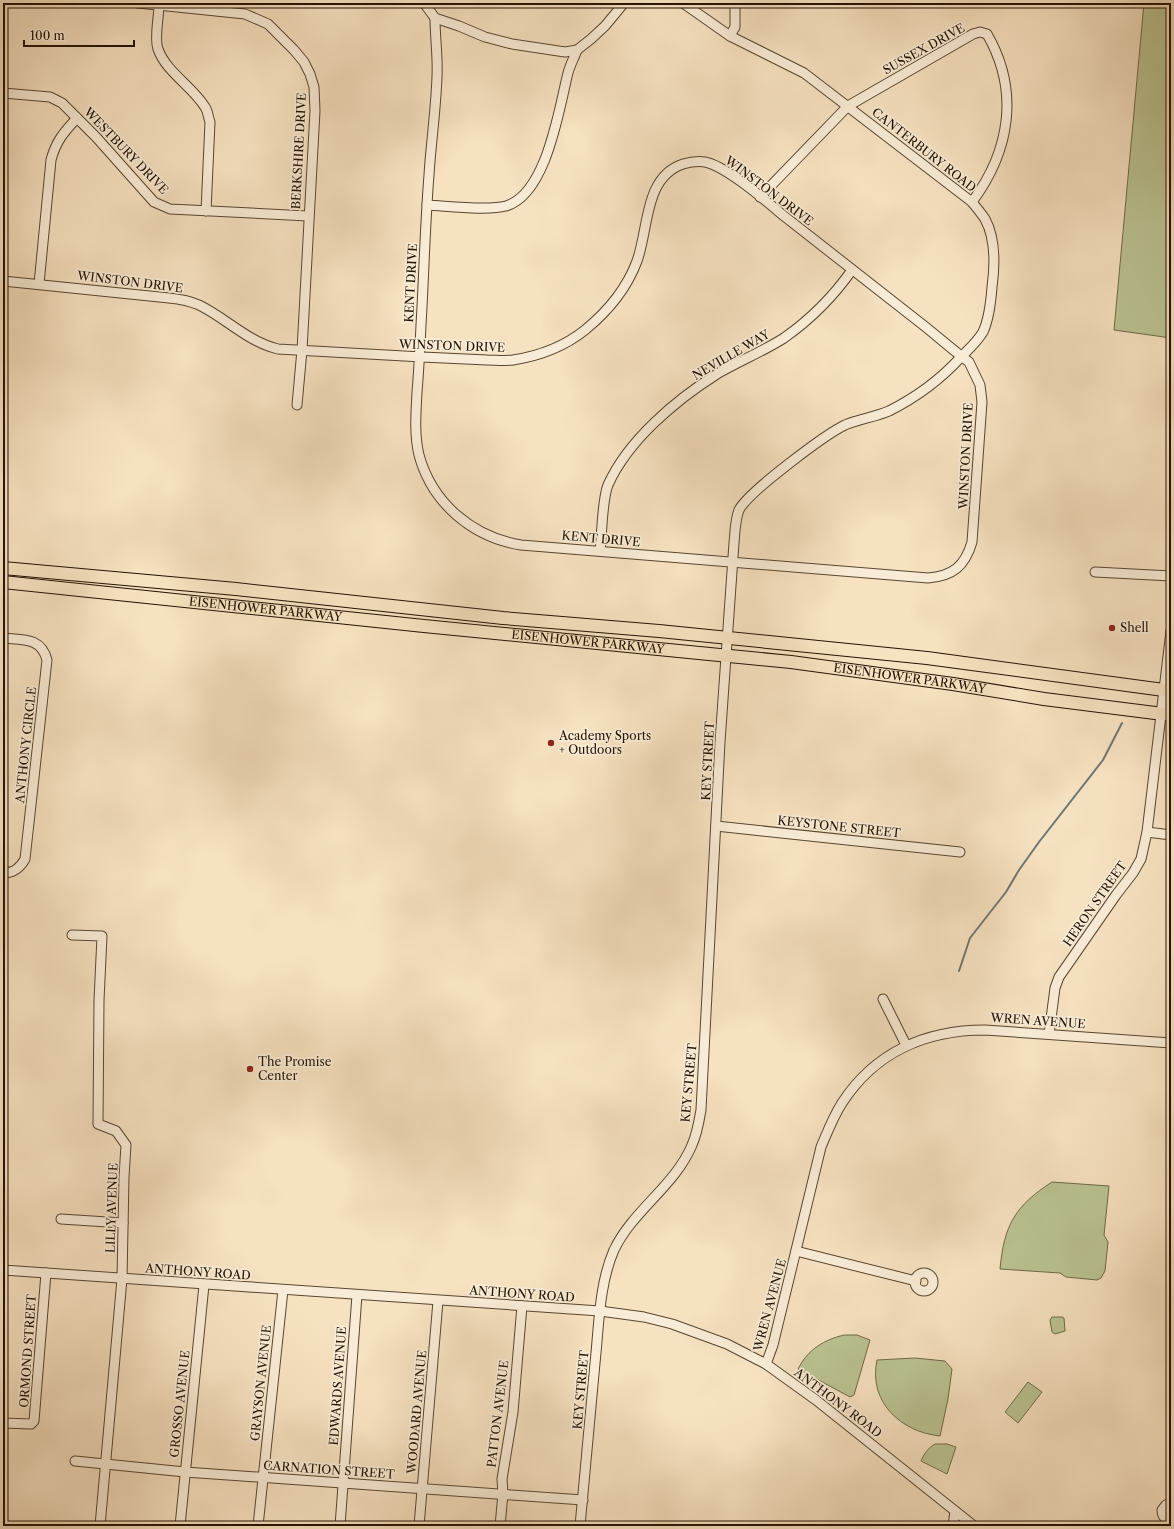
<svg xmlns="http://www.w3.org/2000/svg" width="1174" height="1529" font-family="'Libre Caslon Text',serif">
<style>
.green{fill:#bbc393;stroke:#706a4a}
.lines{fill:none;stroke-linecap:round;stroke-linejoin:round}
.stream{stroke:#6e7771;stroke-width:2}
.minor-casing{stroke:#584630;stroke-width:11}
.major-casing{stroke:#241200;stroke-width:14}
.minor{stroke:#f9ecd6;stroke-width:9}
.major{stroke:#f6e1c0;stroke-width:12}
.poi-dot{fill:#8f2418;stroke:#f9ecd6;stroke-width:1.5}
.labels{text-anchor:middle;stroke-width:3.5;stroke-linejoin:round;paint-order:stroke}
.street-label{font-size:12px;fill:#241200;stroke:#f9ecd6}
.poi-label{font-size:12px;fill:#241200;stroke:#f9ecd6;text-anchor:start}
</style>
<rect width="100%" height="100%" fill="#f6e1c0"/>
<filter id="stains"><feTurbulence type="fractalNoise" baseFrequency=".005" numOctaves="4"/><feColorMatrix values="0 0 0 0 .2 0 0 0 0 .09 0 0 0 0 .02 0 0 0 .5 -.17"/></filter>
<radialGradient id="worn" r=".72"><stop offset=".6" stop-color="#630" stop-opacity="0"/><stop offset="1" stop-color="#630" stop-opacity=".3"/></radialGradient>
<g class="green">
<path d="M1144,3H1171V338L1114,330Z"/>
<path d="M1052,1182L1109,1186L1104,1235L1108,1242L1105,1271L1101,1278L1097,1280L1066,1277L1060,1273L1000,1269C1004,1225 1015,1206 1052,1182Z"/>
<path d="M1052,1317H1062L1064,1318L1065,1331L1055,1334L1052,1332L1050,1320Z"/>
<path d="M844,1335H857L870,1340L854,1395L850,1397L798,1369C808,1349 824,1340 844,1335Z"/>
<path d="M915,1358L945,1361L952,1369L948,1399L940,1436C901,1432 868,1402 877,1360Z"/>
<path d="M1028,1382L1042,1392L1018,1423L1005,1412Z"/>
<path d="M935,1444H947L956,1447L947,1474L921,1461C924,1454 928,1448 935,1444Z"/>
</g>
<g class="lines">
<path class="stream" d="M959,971L970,938L1006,892L1019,870L1039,842L1103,760L1122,723"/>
<g class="minor-casing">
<g id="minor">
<path d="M138,3L245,14L268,24L294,50L304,62L310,74L314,87L315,111L302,350L297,405"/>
<path d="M424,3L435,18L459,26L485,37L512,44L565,52L577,50L591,39L605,26L624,3"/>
<path d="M159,5C159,17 154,38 158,49C166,72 192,86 205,107C208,111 208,117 210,122L206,211"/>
<path d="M730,36L735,27V3"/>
<path d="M3,93L50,97L62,103L96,137L154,202L170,209L308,216"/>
<path d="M760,197L848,106L973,34L980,32L987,34C1020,91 1010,151 972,202"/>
<path d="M427,205C448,206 487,211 506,206C547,194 559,108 568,73C570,65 574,58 577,50"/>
<path d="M3,281L169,298C179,299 190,301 199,305C226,318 248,342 278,349C326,352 374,354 422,357C443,358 465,359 487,360C495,360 505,361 513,360C539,356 565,346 585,330C607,312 627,288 637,261C649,228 644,177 683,164C690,162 698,161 705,162C726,166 766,201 784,216C828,251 873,286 918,321C935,334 951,349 969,362L980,385L982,402L972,542C965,566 953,576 928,578L521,545C472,537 432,503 419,455C414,434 416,412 417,392C419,369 420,347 421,325C424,275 425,225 429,175C431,142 436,109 437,76C438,57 435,37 435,18"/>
<path d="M39,284L51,160C56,141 64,132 77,118"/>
<path d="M600,551C602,535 602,499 608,485C628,440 676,400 717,374C739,361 762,352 784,338C811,319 833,297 852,270"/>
<path d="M1095,572L1171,576"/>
<path d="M3,638C23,640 41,637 47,660L25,859C20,868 14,873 3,873"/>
<path d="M716,826L960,852"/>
<path d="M1147,832L1171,835"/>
<path d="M72,935L102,936L99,1000L98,1124L116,1131L126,1145L124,1177L122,1279L100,1526"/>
<path d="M883,999L906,1045"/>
<path d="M1049,1034L1055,988L1059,977L1116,895L1133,873L1141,859L1147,832L1171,631"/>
<path d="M61,1219L123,1223"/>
<path d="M796,1251L916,1281"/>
<path d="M3,1270L600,1311L644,1317L672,1324L727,1344L766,1364L816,1400L974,1526"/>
<circle cx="924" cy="1282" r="9"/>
<path d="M766,1364L773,1345L821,1147C827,1133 833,1117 842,1103C875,1052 926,1030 985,1030L1171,1043"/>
<path d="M3,1423L31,1424L34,1421L46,1273"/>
<path d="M75,1461L185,1472L583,1500"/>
<path d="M1171,1503L1166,1505L1162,1510C1162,1516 1165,1520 1171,1520"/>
<path d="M180,1526L204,1285"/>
<path d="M258,1526L283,1290"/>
<path d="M340,1526L357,1295"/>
<path d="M419,1526L438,1301"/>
<path d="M500,1526L503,1494L502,1479L513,1412L522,1306"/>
<path d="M580,1526C585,1472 590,1417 595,1363C599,1326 599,1284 614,1250C633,1210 675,1186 692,1145C697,1134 699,1122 701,1110L720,742L734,543C735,533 735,520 739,510C748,492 826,434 845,425C859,419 875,417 889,411C917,397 940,380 961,357C969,349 977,342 983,332C989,319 991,301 992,287C995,265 996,239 985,219C981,213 976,207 972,202L804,73L730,36L683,3"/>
<path d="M953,1526L955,1511"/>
</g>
</g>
<g class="major-casing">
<g id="major">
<path d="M3,568L236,589L503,618L659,631L927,658L1171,691"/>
<path id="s1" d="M3,582L424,626L791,662L953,684L1044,699L1171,715"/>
</g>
</g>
<use href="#minor" class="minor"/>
<use href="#major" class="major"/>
</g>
<g class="poi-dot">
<circle cx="1112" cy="628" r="4"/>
<circle cx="551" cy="743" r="4"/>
<circle cx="250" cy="1069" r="4"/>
</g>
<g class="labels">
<g class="street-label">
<text transform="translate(924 49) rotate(-29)" y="4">SUSSEX DRIVE</text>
<text transform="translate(924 150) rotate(38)" y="4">CANTERBURY ROAD</text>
<text transform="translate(126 151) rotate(46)" y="4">WESTBURY DRIVE</text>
<text transform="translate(299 151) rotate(-87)" y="4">BERKSHIRE DRIVE</text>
<text transform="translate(769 191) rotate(37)" y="4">WINSTON DRIVE</text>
<text transform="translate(130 282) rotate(7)" y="4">WINSTON DRIVE</text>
<text transform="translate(411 283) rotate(-87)" y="4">KENT DRIVE</text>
<text transform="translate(452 346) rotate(2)" y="4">WINSTON DRIVE</text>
<text transform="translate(731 355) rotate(-30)" y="4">NEVILLE WAY</text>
<text transform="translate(966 456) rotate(-87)" y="4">WINSTON DRIVE</text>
<text transform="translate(601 539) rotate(5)" y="4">KENT DRIVE</text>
<text dy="4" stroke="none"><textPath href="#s1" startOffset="264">EISENHOWER PARKWAY</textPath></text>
<text dy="4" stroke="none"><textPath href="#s1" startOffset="588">EISENHOWER PARKWAY</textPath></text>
<text dy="4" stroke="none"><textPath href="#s1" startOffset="912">EISENHOWER PARKWAY</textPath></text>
<text transform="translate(26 745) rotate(-84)" y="4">ANTHONY CIRCLE</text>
<text transform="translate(708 761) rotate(-87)" y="4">KEY STREET</text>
<text transform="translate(839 827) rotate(6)" y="4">KEYSTONE STREET</text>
<text transform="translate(1095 904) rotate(-55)" y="4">HERON STREET</text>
<text transform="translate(1038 1021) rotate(4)" y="4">WREN AVENUE</text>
<text transform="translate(689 1083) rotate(-85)" y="4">KEY STREET</text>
<text transform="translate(112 1208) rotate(-88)" y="4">LILLY AVENUE</text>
<text transform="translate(198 1272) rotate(4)" y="4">ANTHONY ROAD</text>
<text transform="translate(522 1294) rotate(4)" y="4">ANTHONY ROAD</text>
<text transform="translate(770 1305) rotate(-75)" y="4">WREN AVENUE</text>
<text transform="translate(28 1351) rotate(-86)" y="4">ORMOND STREET</text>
<text transform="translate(261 1383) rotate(-84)" y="4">GRAYSON AVENUE</text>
<text transform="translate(338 1386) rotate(-86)" y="4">EDWARDS AVENUE</text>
<text transform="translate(581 1390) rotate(-85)" y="4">KEY STREET</text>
<text transform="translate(838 1403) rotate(37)" y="4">ANTHONY ROAD</text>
<text transform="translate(180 1404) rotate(-84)" y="4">GROSSO AVENUE</text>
<text transform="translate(417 1412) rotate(-85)" y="4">WOODARD AVENUE</text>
<text transform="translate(498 1414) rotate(-83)" y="4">PATTON AVENUE</text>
<text transform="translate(329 1470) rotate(4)" y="4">CARNATION STREET</text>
</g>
<g class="poi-label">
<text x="1120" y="632">Shell</text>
<text x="559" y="740">Academy Sports<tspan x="559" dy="14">+ Outdoors</tspan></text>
<text x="258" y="1066">The Promise<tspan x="258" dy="14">Center</tspan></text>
</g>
</g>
<rect width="1174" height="1529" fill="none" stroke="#f6e1c0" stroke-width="16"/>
<rect x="4" y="4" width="1166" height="1521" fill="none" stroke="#241200" stroke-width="2"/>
<rect x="8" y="8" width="1158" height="1513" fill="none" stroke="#241200"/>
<path d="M24 40v6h110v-6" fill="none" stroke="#241200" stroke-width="2"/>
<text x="30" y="40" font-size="12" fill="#241200" stroke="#f9ecd6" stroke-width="3" paint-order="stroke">100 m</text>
<rect width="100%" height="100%" filter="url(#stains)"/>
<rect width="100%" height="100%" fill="url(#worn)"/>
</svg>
